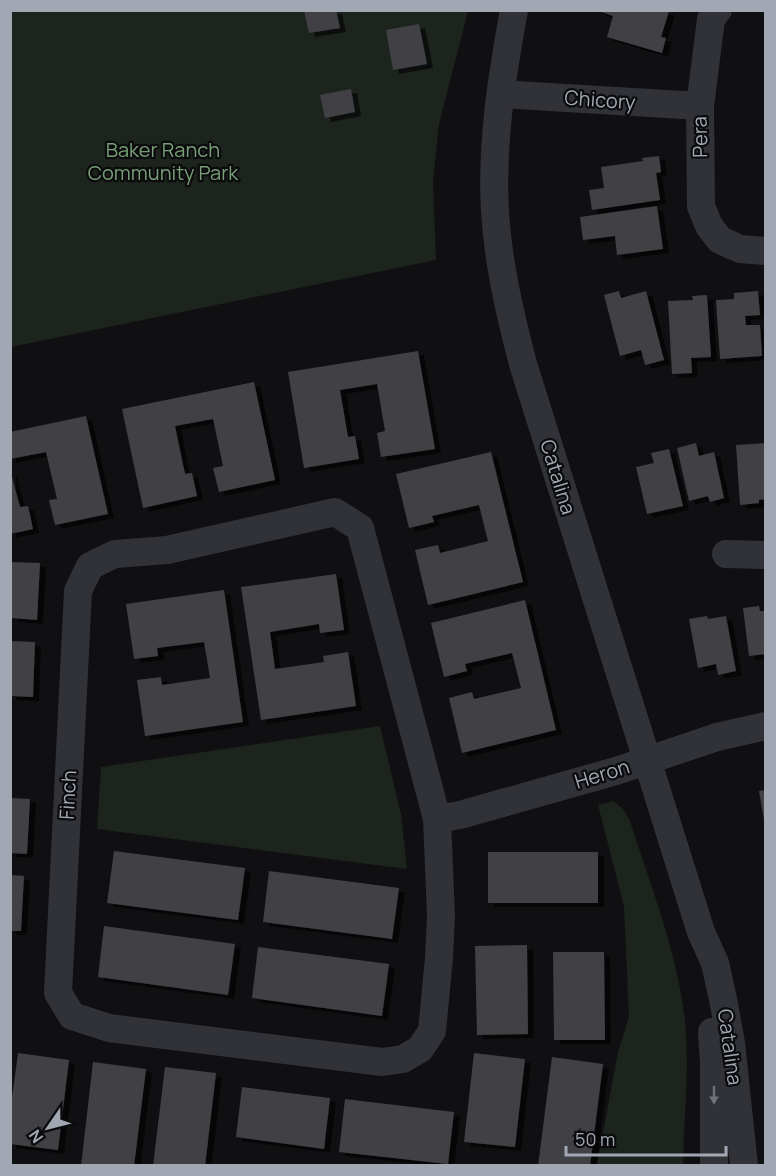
<svg xmlns="http://www.w3.org/2000/svg" width="776" height="1176" font-family="Manrope,sans-serif">
<style>
.green{fill:#1c241d}
.building{fill:#3f4045;filter:url(#shadow)}
.lines{fill:none;stroke-linecap:round;stroke-linejoin:round}
.minor{stroke:#313237;stroke-width:28}
.oneway{fill:#6f737b}
.labels{text-anchor:middle;stroke-width:4.5;stroke-linejoin:round;paint-order:stroke}
.street-label{font-size:20px;fill:#a1a8b3;stroke:#0b0b0d}
.park-label{font-size:20px;fill:#789f77;stroke:#0b0b0d}
</style>
<defs>
<filter id="shadow"><feDropShadow dx="6" dy="4" stdDeviation="0" flood-color="#0009"/></filter>
</defs>
<rect width="100%" height="100%" fill="#101012"/>
<g class="green">
<path d="M10,11H468L439,124L433,182L436,260L11,347Z"/>
<path d="M380,726L401,814L407,869L97,829L101,767Z"/>
<path d="M613,801L623,809L630,821C649,881 674,944 683,1006C691,1058 684,1113 683,1165H597L618,1052L629,1017L624,906L598,805Z"/>
</g>
<g class="building">
<path d="M336,10L340,28L309,33L304,11Z"/>
<path d="M596,10L669,11L661,37L666,38L662,53L607,37L613,16Z"/>
<path d="M419,24L427,64L393,70L386,30Z"/>
<path d="M351,89L355,112L325,118L320,95Z"/>
<path d="M659,156L661,172L656,173L660,200L592,210L589,190L604,188L601,167L643,161L642,158Z"/>
<path d="M657,206L663,249L617,255L615,236L583,240L580,217Z"/>
<path d="M619,291L621,298L646,291L664,360L645,365L641,350L620,356L604,295Z"/>
<path d="M758,291L760,315L745,316L746,325H760L762,356L720,359L716,300L734,299V293Z"/>
<path d="M707,295L711,357L691,358L692,373L672,374L668,301L693,300L692,296Z"/>
<path d="M418,351L435,449L381,457L377,433L385,431L377,384L340,390L348,437L355,436L359,459L304,468L288,372Z"/>
<path d="M254,382L275,480L219,492L213,468L223,466L213,419L175,426L185,474L192,473L197,496L143,508L122,409Z"/>
<path d="M86,416L108,514L55,525L49,500L57,499L46,452L10,459V432Z"/>
<path d="M696,443L699,456L714,452L724,498L710,502L708,496L689,501L677,448Z"/>
<path d="M766,443V499L759,500V503L740,505L736,445Z"/>
<path d="M669,449L683,506L647,514L636,467L654,463L651,453Z"/>
<path d="M491,452L523,582L428,605L415,550L438,545L440,553L488,541L479,505L432,516L434,522L409,528L396,474Z"/>
<path d="M10,469L20,507L28,506L33,529L10,534Z"/>
<path d="M10,562L40,563L37,620L12,618Z"/>
<path d="M336,574L344,630L320,633L319,624L270,632L275,669L324,662L323,656L348,652L356,706L261,720L241,587Z"/>
<path d="M224,590L243,722L145,736L137,680L161,677L162,685L210,678L204,642L157,648L158,656L134,659L126,604Z"/>
<path d="M525,600L556,730L462,753L449,698L472,692L474,699L521,688L512,653L465,664L467,671L444,677L431,623Z"/>
<path d="M759,606L760,611H766V654L749,656L743,608Z"/>
<path d="M707,616L708,619L726,616L736,671L718,675L716,664L698,668L689,619Z"/>
<path d="M10,641L35,642L33,697L10,696Z"/>
<path d="M766,790V819L764,820L759,791Z"/>
<path d="M10,798L30,799L27,854L10,853Z"/>
<path d="M114,851L245,868L238,920L107,903Z"/>
<rect x="488" y="852" width="110" height="51"/>
<path d="M269,871L399,888L392,939L263,922Z"/>
<path d="M10,875L24,876L21,931H10Z"/>
<path d="M104,926L235,944L228,995L98,977Z"/>
<path d="M527,945L528,1034L477,1035L475,946Z"/>
<path d="M258,947L389,964L382,1016L252,998Z"/>
<path d="M553,952H604L605,1040H554Z"/>
<path d="M18,1053L69,1060L58,1150L10,1144V1112Z"/>
<path d="M474,1053L525,1059L515,1147L464,1142Z"/>
<path d="M552,1057L603,1064L590,1166H538Z"/>
<path d="M93,1062L146,1069L134,1166H81Z"/>
<path d="M165,1067L216,1073L205,1166H153Z"/>
<path d="M242,1087L330,1098L324,1149L236,1137Z"/>
<path d="M345,1099L454,1112L448,1164L339,1152Z"/>
</g>
<g class="lines">
<g class="minor">
<path d="M514,10C502,76 491,144 495,211C498,263 510,314 523,364L701,932L715,963L723,999L731,1043L744,1166"/>
<path d="M718,10L711,19L700,106L701,206L709,226L720,240L740,249L766,251"/>
<path d="M501,94L700,106"/>
<path d="M335,512L360,528L437,819L441,916L439,958L432,1031L420,1049L403,1059L382,1062L109,1028L72,1016L58,993L78,591L90,566L115,554L167,550Z"/>
<path d="M726,554L766,555"/>
<path d="M437,819L460,815L616,771L717,737L766,726"/>
<path d="M712,1032L714,1064V1166"/>
</g>
</g>
<defs><path id="oneway-solid" d="M-6-.8H1V-3.2L6.5 0L1 3.2V.8H-6Z" transform="scale(1.5)"/></defs>
<use class="oneway" href="#oneway-solid" transform="translate(714 1095) rotate(90)"/>
<g class="labels">
<g class="street-label">
<text transform="translate(600 100) rotate(4)" y="7">Chicory</text>
<text transform="translate(700 137) rotate(-91)" y="7">Pera</text>
<text transform="translate(558 477) rotate(73)" y="7">Catalina</text>
<text transform="translate(602 774) rotate(-17)" y="7">Heron</text>
<text transform="translate(68 795) rotate(-87)" y="7">Finch</text>
<text transform="translate(730 1047) rotate(82)" y="7">Catalina</text>
</g>
<g class="park-label">
<text x="163" y="157">Baker Ranch<tspan x="163" dy="23">Community Park</tspan></text>
</g>
</g>
<rect width="776" height="1176" fill="none" stroke="#a1a8b3" stroke-width="24"/>
<g transform="translate(48 1128) rotate(235)" stroke="#0b0b0d" stroke-width="4.5" paint-order="stroke">
<path d="M0-4.5L10 22L0 15L-10 22Z" fill="#a1a8b3"/>
<text y="-9" font-size="16" font-weight="bold" text-anchor="middle" fill="#a1a8b3">N</text>
</g>
<path d="M566 1146v9h160v-9" fill="none" stroke="#a1a8b3" stroke-width="3"/>
<text x="575" y="1146" font-size="18" fill="#a1a8b3" stroke="#0b0b0d" stroke-width="4.5" paint-order="stroke">50 m</text>
</svg>
